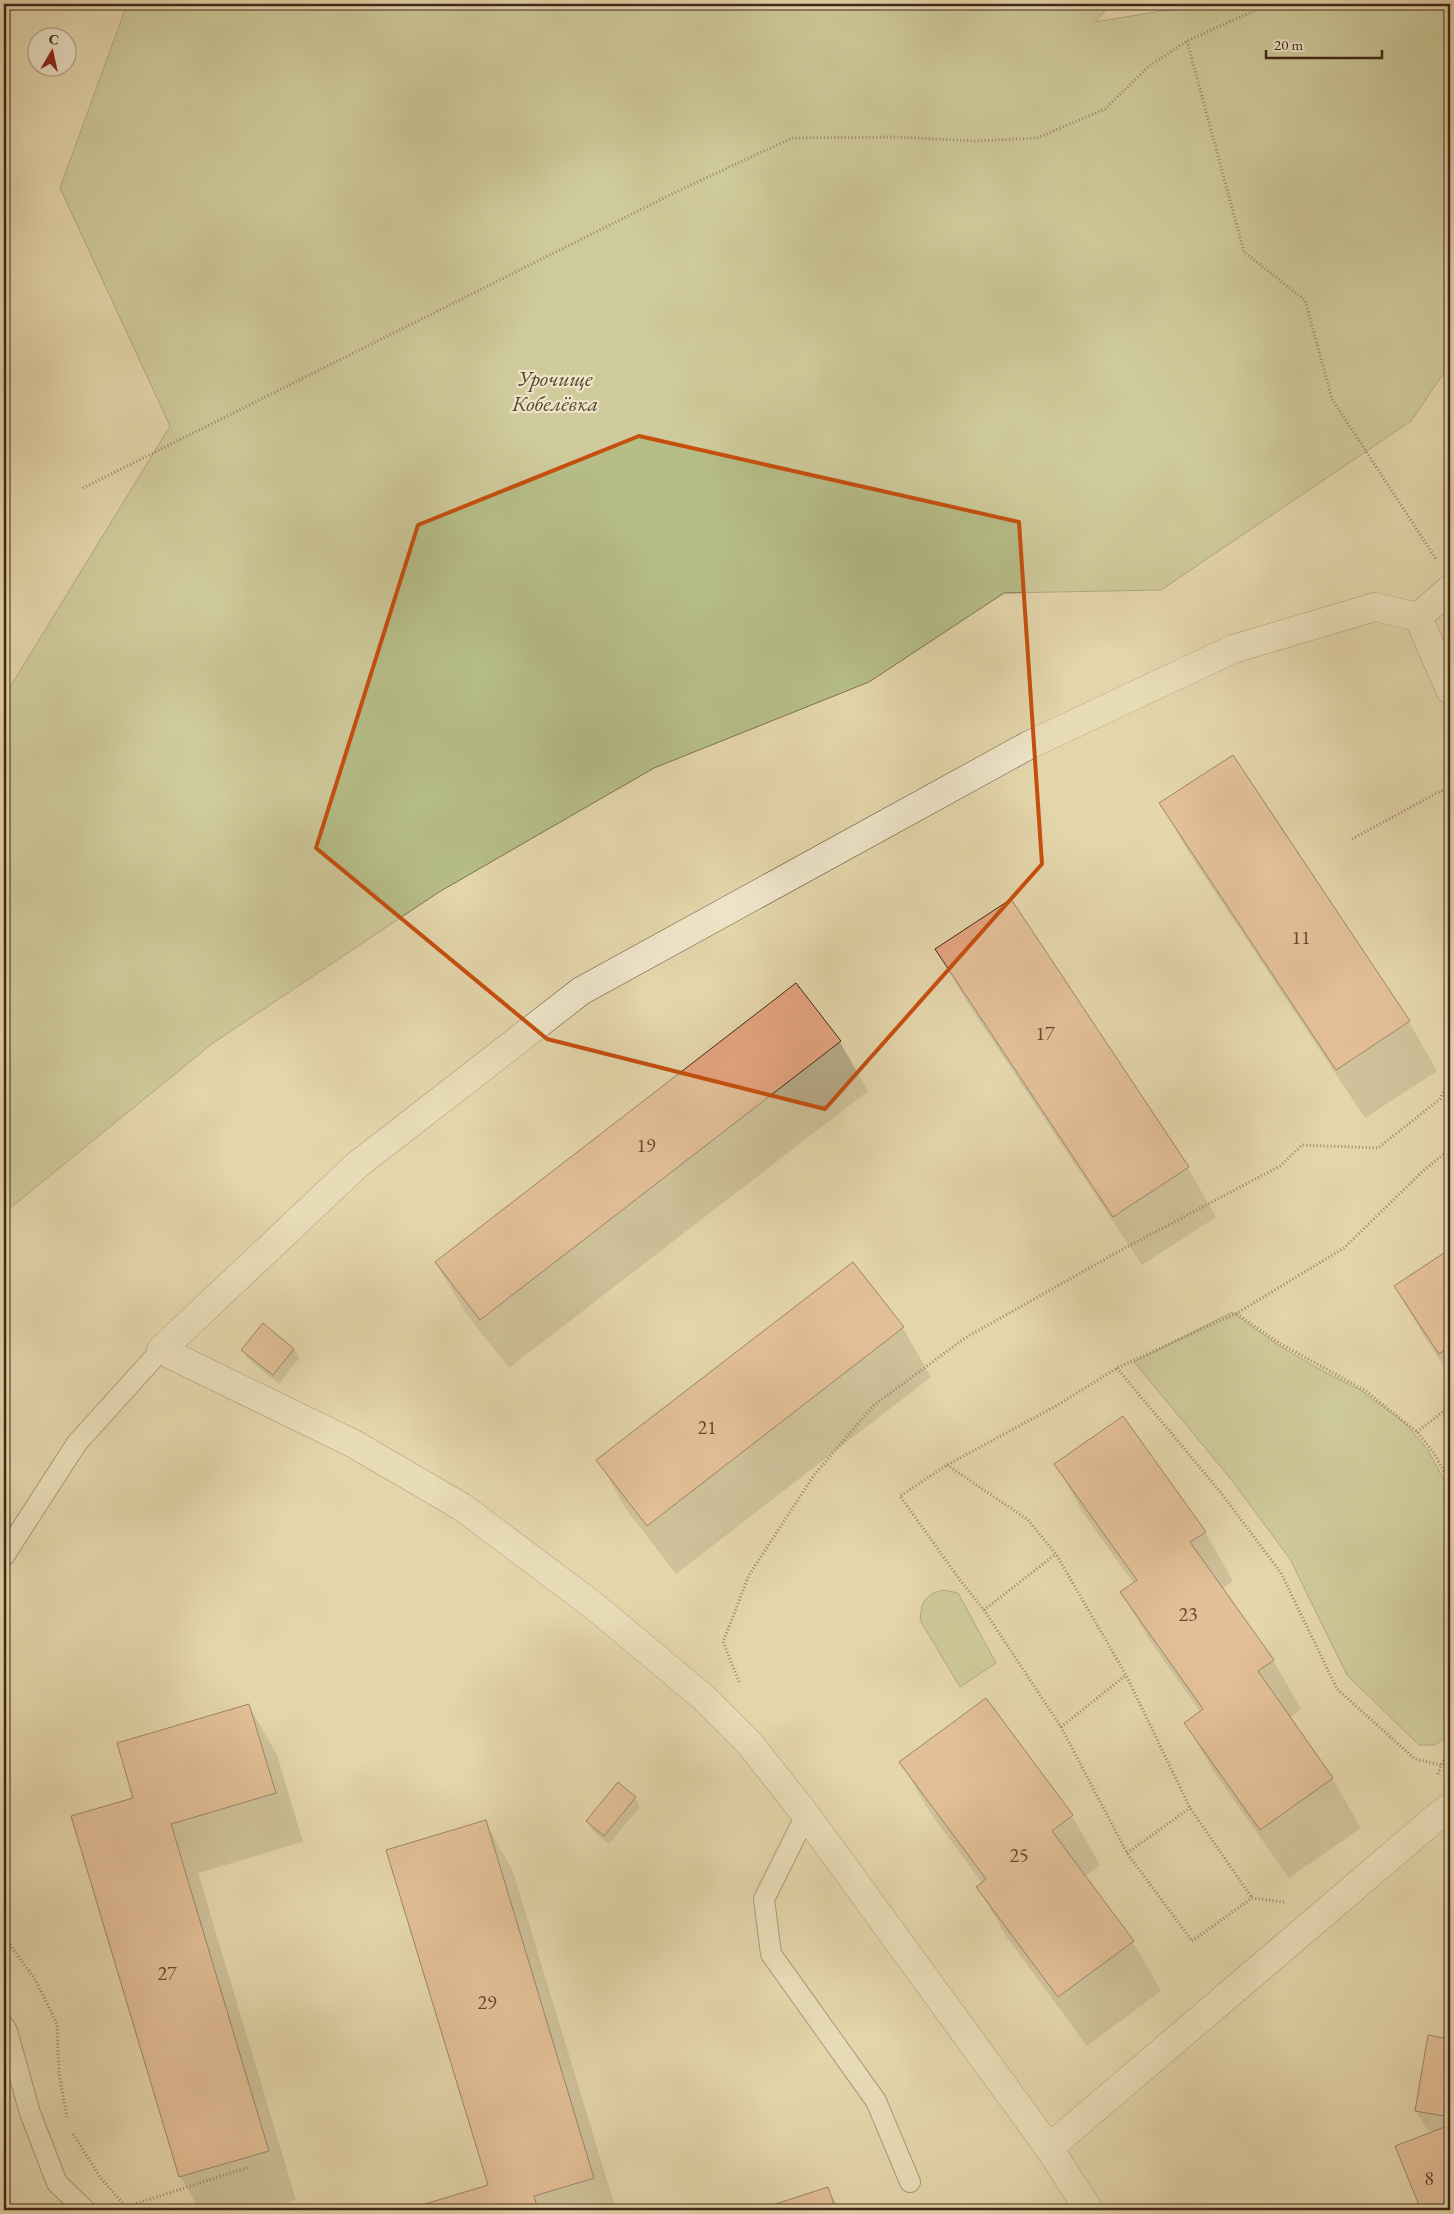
<svg xmlns="http://www.w3.org/2000/svg" width="1454" height="2214" font-family="'EB Garamond',serif">
<style>
.green{fill:#b6bd87;stroke:#7c7250}
.shadow{fill:#0003}
.building{fill:#e3a47f;stroke:#412718}
.lines{fill:none;stroke-linecap:round;stroke-linejoin:round}
.service-casing{stroke:#6a523d;stroke-width:22}
.minor-casing{stroke:#6a523d;stroke-width:29}
.path{stroke:#412718;stroke-width:3;stroke-dasharray:1 2.5;stroke-linecap:butt}
.service{stroke:#ede4c8;stroke-width:20}
.minor{stroke:#ede4c8;stroke-width:28}
.marked{fill:none;stroke:#c74f0e;stroke-width:4;stroke-linejoin:round}
.labels{text-anchor:middle;stroke-width:4.5;stroke-linejoin:round;paint-order:stroke}
.number-label{font-size:20px;fill:#6a4632}
.park-label{font-size:22px;font-style:italic;fill:#58452e;stroke:#ede4c8}
</style>
<rect width="100%" height="100%" fill="#e4d5ab"/>
<filter id="stains"><feTurbulence type="fractalNoise" baseFrequency=".004" numOctaves="4"/><feColorMatrix values="0 0 0 0 .2 0 0 0 0 .09 0 0 0 0 .02 0 0 0 .5 -.17"/></filter>
<radialGradient id="worn" r=".72"><stop offset=".6" stop-color="#630" stop-opacity="0"/><stop offset="1" stop-color="#630" stop-opacity=".3"/></radialGradient>
<g class="green">
<path d="M127,4H1111L1095,22L1203,4H1450V364L1411,421L1161,590L1004,593L869,682L654,768L439,892L213,1043L4,1213V697L170,426L60,188Z"/>
<path d="M1232,1312L1275,1343L1315,1367L1362,1391L1406,1424L1428,1450L1444,1480L1450,1500V1735L1435,1745H1419L1347,1675L1290,1559L1230,1478L1134,1362Z"/>
<path d="M944,1590L958,1593L996,1663L960,1687L920,1620L922,1605L926,1599L933,1593Z"/>
</g>
<g class="shadow">
<path d="M1161,804L1409,1022L1437,1071L1365,1118L1189,853Z"/>
<path d="M937,950L1188,1168L1216,1217L1142,1265L965,999Z"/>
<path d="M796,985L840,1042L868,1091L509,1368L465,1312L436,1263Z"/>
<path d="M1450,1250V1376L1424,1336L1395,1287Z"/>
<path d="M853,1263L903,1328L931,1377L676,1574L626,1509L598,1460Z"/>
<path d="M294,1349L299,1358L279,1384L248,1359L243,1350Z"/>
<path d="M1056,1465L1205,1532L1233,1581L1222,1589L1273,1660L1301,1709L1289,1718L1332,1778L1361,1828L1289,1878L1214,1772L1186,1723L1201,1713L1150,1641L1121,1592L1134,1584L1084,1514Z"/>
<path d="M986,1700L1072,1816L1100,1865L1084,1877L1133,1942L1161,1991L1087,2046L1006,1936L978,1887L982,1883L929,1811L901,1762Z"/>
<path d="M249,1706L277,1755L303,1842L198,1873L296,2200L261,2210H200L180,2176L134,1799Z"/>
<path d="M635,1798L640,1807L609,1844L592,1830L587,1821Z"/>
<path d="M485,1822L513,1871L616,2210H409L489,2186Z"/>
<path d="M1429,2036L1450,2040V2210H1422L1397,2147L1437,2131L1427,2130L1416,2111Z"/>
<path d="M828,2189L840,2210H761Z"/>
</g>
<g class="building">
<path d="M1233,755L1410,1021L1336,1070L1159,803Z"/>
<path d="M1011,899L1189,1167L1113,1217L935,949Z"/>
<path d="M796,983L841,1041L480,1320L435,1262Z"/>
<path d="M1450,1249V1347L1439,1354L1394,1286Z"/>
<path d="M853,1262L904,1327L647,1526L596,1460Z"/>
<path d="M263,1323L294,1349L273,1375L241,1350Z"/>
<path d="M1123,1416L1206,1532L1190,1542L1274,1660L1258,1671L1333,1778L1260,1830L1184,1723L1203,1709L1120,1592L1137,1580L1054,1464Z"/>
<path d="M986,1698L1073,1815L1052,1831L1134,1941L1058,1997L976,1887L986,1879L899,1762Z"/>
<path d="M249,1704L276,1793L171,1824L269,2151L179,2177L71,1816L133,1798L117,1743Z"/>
<path d="M618,1782L636,1797L604,1836L586,1821Z"/>
<path d="M486,1820L594,2178L534,2196L538,2210H405L488,2185L386,1850Z"/>
<path d="M1428,2035L1450,2039V2117L1415,2111Z"/>
<path d="M1450,2125V2210H1421L1395,2146Z"/>
<path d="M828,2187L836,2210H757Z"/>
</g>
<g class="lines">
<g class="service-casing">
<g id="service">
<path d="M4,1556L77,1443L161,1350"/>
<path d="M806,1815L764,1899L771,1954L876,2101L910,2182"/>
<path d="M4,2026L7,2031L30,2113L57,2183L85,2210"/>
</g>
</g>
<g class="minor-casing">
<g id="minor">
<path d="M1418,617L1450,690"/>
<path d="M1049,2148L1438,1816L1450,1807"/>
<path d="M1089,2210L1049,2148L806,1815L750,1744L704,1698L594,1606L462,1507L354,1444L161,1350L357,1165L581,991L1029,745L1233,649L1375,607L1418,617L1450,589"/>
</g>
</g>
<g class="path">
<path d="M1187,41L1244,252L1305,300L1332,399L1436,559"/>
<path d="M83,488L680,190L792,138L898,137L975,141L1037,138L1105,109L1149,66L1187,41L1269,4"/>
<path d="M1352,839L1450,786"/>
<path d="M1237,1314L1279,1343L1366,1391L1417,1432L1434,1453L1450,1483"/>
<path d="M1117,1368L1221,1493L1281,1573L1337,1689L1415,1759L1441,1765"/>
<path d="M1417,1432L1450,1406"/>
<path d="M947,1465L1028,1520L1056,1554L1126,1675L1190,1808L1252,1898"/>
<path d="M984,1610L1056,1554"/>
<path d="M739,1682L723,1642L749,1575L814,1475L874,1405L965,1338L1125,1248L1280,1166L1302,1145L1378,1148L1440,1099L1450,1076"/>
<path d="M1061,1727L1126,1675"/>
<path d="M1438,1774L1446,1754L1450,1750"/>
<path d="M1127,1853L1190,1808"/>
<path d="M1284,1902L1252,1898L1192,1941L1127,1853L1061,1727L984,1610L960,1580L900,1496L947,1465L1056,1406L1117,1368L1237,1313L1344,1248L1422,1172L1450,1149"/>
<path d="M4,1936L36,1981L57,2024L59,2073L67,2117"/>
<path d="M73,2134L100,2177L126,2207L249,2167"/>
</g>
<use href="#service" class="service"/>
<use href="#minor" class="minor"/>
</g>
<path d="M0 0H1454V2214H0ZM639,436L1019,522L1042,864L825,1109L547,1039L316,848L418,525Z" fill="#e4d5ab" fill-opacity=".55" fill-rule="evenodd"/>
<path class="marked" d="M639,436L1019,522L1042,864L825,1109L547,1039L316,848L418,525Z"/>
<g class="labels">
<g class="number-label">
<text x="1301" y="944">11</text>
<text x="1045" y="1040">17</text>
<text x="646" y="1152">19</text>
<text x="707" y="1434">21</text>
<text x="1188" y="1621">23</text>
<text x="1019" y="1862">25</text>
<text x="167" y="1980">27</text>
<text x="487" y="2009">29</text>
<text x="1429" y="2185">8</text>
</g>
<g class="park-label">
<text x="555" y="386">Урочище<tspan x="555" dy="25">Кобелёвка</tspan></text>
</g>
</g>
<rect width="1454" height="2214" fill="none" stroke="#e4d5ab" stroke-width="20"/>
<rect x="5" y="5" width="1444" height="2204" fill="none" stroke="#412718" stroke-width="2.5"/>
<rect x="10" y="10" width="1434" height="2194" fill="none" stroke="#412718"/>
<g transform="translate(52 52) rotate(9)"><circle r="24" fill="#ede4c8" stroke="#a89882"/>
<path d="M0-4L9 19L0 12L-9 19Z" fill="#8f2418"/>
<text y="-8" font-size="14" font-weight="bold" text-anchor="middle" fill="#412718">С</text>
</g>
<path d="M1266 50v8h116v-8" fill="none" stroke="#412718" stroke-width="2.5"/>
<text x="1274" y="50" font-size="15" fill="#412718" stroke="#ede4c8" stroke-width="4" paint-order="stroke">20 m</text>
<rect width="100%" height="100%" filter="url(#stains)"/>
<rect width="100%" height="100%" fill="url(#worn)"/>
</svg>
